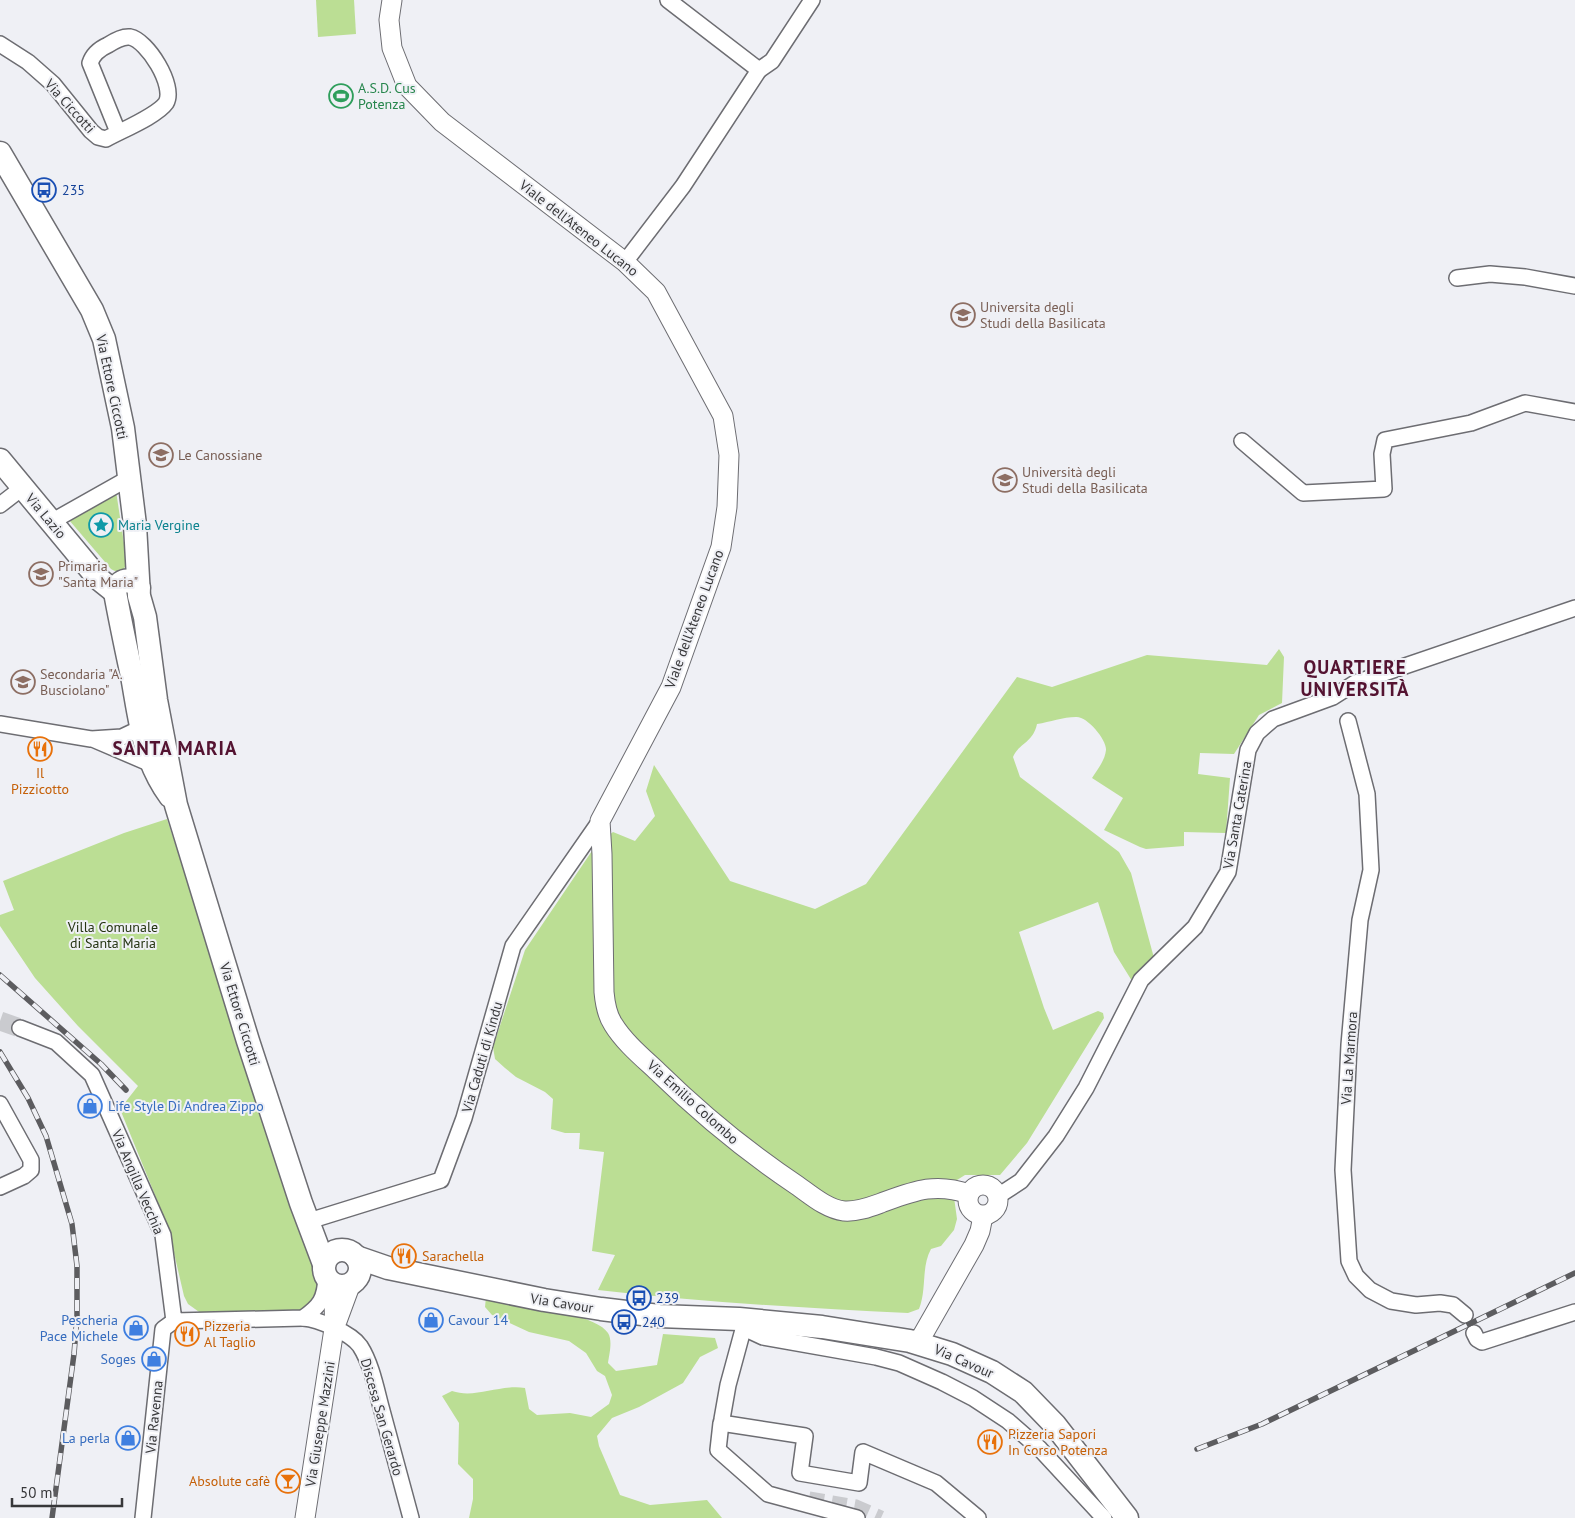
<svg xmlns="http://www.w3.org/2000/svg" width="1575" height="1518" font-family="'PT Sans',sans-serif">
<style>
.green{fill:#bbde94}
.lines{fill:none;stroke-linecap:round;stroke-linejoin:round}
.minor-tunnel{stroke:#cacbcf;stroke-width:15;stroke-dasharray:15 8;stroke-linecap:butt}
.tertiary-tunnel{stroke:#cacbcf;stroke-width:19;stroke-dasharray:19 9;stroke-linecap:butt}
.minor-casing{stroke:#6d6d72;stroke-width:18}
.tertiary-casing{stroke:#6d6d72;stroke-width:21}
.secondary-casing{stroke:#6d6d72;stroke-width:25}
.minor{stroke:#fff;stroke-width:15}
.tertiary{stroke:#fff;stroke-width:19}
.secondary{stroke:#fff;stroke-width:22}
.rail-casing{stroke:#5c5c5f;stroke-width:5.5}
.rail{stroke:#eff0f5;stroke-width:4;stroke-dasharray:11;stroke-linecap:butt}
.labels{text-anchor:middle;stroke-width:4;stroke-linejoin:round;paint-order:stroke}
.leisure-label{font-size:14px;fill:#27864d;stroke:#eff0f5;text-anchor:start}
.street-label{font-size:14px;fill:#373739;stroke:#eff0f5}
.transit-label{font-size:14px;fill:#164399;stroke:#eff0f5;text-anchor:start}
.education-label{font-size:14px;fill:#785e54;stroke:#eff0f5;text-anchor:start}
.culture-label{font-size:14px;fill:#0d838f;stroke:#eff0f5;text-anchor:start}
.food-label{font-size:14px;fill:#c56008;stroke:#eff0f5;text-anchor:start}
.park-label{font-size:14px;fill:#253412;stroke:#eff0f5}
.shop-label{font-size:14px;fill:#366cbe;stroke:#eff0f5;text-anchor:end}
.district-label{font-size:19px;font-weight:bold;letter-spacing:1px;fill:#541331;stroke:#eff0f5}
</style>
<rect width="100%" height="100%" fill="#eff0f5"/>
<g class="green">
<path d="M316,0H354L356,34L318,37Z"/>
<path d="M116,491L127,563C124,571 118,574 111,569L69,520Z"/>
<path d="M1279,649L1284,657L1282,703L1259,715L1234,754L1200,753L1198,774L1230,778L1226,833L1184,832V846L1146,849L1140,847L1104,830L1123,798L1092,778C1098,769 1105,760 1106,750C1107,740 1087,716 1076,717C1063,717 1050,722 1037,724C1033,743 1019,743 1013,757L1020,777L1119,852L1131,873L1154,958L1132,981L1114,952L1098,902L1019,932L1044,1008L1053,1030L1098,1011L1103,1013L1104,1018L1027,1143L1000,1175H965L957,1180L953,1190L957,1219L954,1230L941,1246L931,1249C921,1267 927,1289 919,1309L908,1313C804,1308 701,1302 598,1290L615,1255L592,1251L604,1152L579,1149L580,1133H565L551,1129L553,1099L545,1092L516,1077L505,1068L495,1059L493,1047L525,950L596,845L613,832L635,841L655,816L646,791L654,765L730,881L815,909L866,884L1017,677L1052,687L1147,655L1267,665Z"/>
<path d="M167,819L318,1279C317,1294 311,1304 298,1311L202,1314L188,1304L184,1296L168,1227L120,1109L138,1086L78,1026L35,978L0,926V915L14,910L3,881L124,833Z"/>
<path d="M486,1297C510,1302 596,1313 608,1333C613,1341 609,1355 608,1363L616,1371L657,1365L663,1334L715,1338L718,1348L700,1357L683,1383L639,1407L612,1418L597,1436L599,1446L620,1495L650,1505L707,1500L722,1518H469L473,1499V1479L458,1464L459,1423L442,1396L452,1391C475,1399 500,1384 525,1388L529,1409L537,1415L570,1413L591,1417L609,1404L612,1395L605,1376L597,1371L586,1353L569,1341L529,1332L492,1315L485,1307Z"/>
</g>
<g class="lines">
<path class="minor-tunnel" d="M809,1499L856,1507L881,1518"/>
<path class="tertiary-tunnel" d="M0,1021L20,1028"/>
<g class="minor-casing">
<g id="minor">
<path d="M0,44L28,62L53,84L91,131L98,137L106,139C120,131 157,116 166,103C176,86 147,40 130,37C122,36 114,41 108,45C99,49 93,54 90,63L118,132"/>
<path d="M759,70L772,61L812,0"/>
<path d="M625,262L683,186L759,70L668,0"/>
<path d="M1457,278L1490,274L1525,277L1575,286"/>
<path d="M1242,441L1303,493L1384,489L1382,454L1385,440L1471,423L1525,403L1575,412"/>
<path d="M0,505L22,488"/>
<path d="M51,522L129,478"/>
<path d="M1348,721L1367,794L1371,870L1360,920L1349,1045L1343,1170L1349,1261L1356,1276L1370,1290L1391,1301L1416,1305L1440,1303L1453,1305L1465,1315"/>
<path d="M0,724L91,739L122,737L141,728"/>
<path d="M95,740L151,764"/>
<path d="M20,1028L56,1042L92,1075L163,1235L174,1321L303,1318C320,1306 325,1299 326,1277"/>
<path d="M0,1104L31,1160V1170L24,1176L0,1187"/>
<path d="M998,1196L1021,1181L1056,1136L1086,1088L1141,980L1195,927L1228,872L1248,750L1257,733L1273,719L1333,697L1355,683L1575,608"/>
<path d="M309,1221L441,1180L464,1118L513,946L600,821"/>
<path d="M303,1318C318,1319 351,1333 360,1346C371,1363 376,1388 381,1407C391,1444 401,1481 411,1518"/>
<path d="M739,1319L748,1330L763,1337L876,1357L899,1363L942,1382L973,1398L1008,1421L1040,1449L1104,1518"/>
<path d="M1474,1333L1477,1339L1482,1342L1575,1312"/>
<path d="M722,1419L728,1385L744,1326"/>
<path d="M143,1518L163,1329L174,1321"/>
<path d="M857,1518L768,1494L718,1450L721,1423L805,1436L800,1473L859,1483L863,1452L936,1483L978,1518"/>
</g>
</g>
<g class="tertiary-casing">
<g id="tertiary">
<path d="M392,0L389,20L392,48L407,86L442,122L625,262L656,292L723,416L729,455L727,507L721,547L671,687L600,821L602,854L604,992C605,1003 607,1015 613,1024C624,1042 642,1057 657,1071C701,1114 747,1152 798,1186C812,1196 827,1209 844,1211C857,1212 870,1207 881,1203C914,1191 935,1182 969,1194"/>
<circle cx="983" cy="1200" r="15"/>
<path d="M337,1321L351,1283"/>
<path d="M918,1343L974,1245L980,1231L983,1216"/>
<path d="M305,1518L334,1329C335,1313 335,1296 329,1281"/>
</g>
</g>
<g class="secondary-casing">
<g id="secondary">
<path d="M0,153L92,310L104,339L123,428L135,525L139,596L145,617L156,700L176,805L248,1041L301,1203L324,1264"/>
<path d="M0,460L92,571L100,580L115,592"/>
<path d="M139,588L131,581C123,579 117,584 115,592C120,620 126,648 132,676C140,720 143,759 170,796"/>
<circle cx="342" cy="1268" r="18"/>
<path d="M356,1257L388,1268L544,1300L601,1309L659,1316L739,1319L822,1327L910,1341L952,1354L992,1372L1023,1392L1055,1425L1127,1518"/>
</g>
</g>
<use href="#minor" class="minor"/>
<use href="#tertiary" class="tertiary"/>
<use href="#secondary" class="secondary"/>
<g class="rail-casing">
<g id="rail">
<path d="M0,975L101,1064L126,1090"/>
<path d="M0,1052L28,1098L46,1136L72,1224L77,1266V1317L74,1354L52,1518"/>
<path d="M1197,1449L1262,1424L1575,1273"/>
</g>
</g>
<use href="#rail" class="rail"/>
</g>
<defs>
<g id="stadium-ring" transform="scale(1.25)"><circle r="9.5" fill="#eff0f5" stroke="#2e9e5b" stroke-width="1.5"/><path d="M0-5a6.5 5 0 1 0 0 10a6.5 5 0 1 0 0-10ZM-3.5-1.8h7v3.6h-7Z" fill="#2e9e5b"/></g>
<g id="bus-ring" transform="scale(1.25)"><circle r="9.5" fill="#eff0f5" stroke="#1a4fb4" stroke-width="1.5"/><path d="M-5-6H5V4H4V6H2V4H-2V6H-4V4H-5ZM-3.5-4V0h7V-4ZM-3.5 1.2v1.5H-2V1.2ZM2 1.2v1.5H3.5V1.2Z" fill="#1a4fb4"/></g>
<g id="university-ring" transform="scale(1.25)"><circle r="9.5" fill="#eff0f5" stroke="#8d6e63" stroke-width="1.5"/><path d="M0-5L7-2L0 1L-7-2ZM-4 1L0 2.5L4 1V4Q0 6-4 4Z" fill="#8d6e63"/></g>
<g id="school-ring" transform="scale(1.25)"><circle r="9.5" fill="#eff0f5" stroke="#8d6e63" stroke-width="1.5"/><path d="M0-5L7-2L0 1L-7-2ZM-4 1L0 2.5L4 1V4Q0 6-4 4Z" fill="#8d6e63"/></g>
<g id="sight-ring" transform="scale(1.25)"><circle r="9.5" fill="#eff0f5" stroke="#0f9aa8" stroke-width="1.5"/><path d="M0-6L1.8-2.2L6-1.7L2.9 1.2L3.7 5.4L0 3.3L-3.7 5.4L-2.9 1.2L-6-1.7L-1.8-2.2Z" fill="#0f9aa8"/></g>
<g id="restaurant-ring" transform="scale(1.25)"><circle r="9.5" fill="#eff0f5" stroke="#e8710a" stroke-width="1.5"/><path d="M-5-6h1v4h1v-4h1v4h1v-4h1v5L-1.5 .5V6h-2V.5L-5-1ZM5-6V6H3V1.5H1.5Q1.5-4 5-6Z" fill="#e8710a"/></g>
<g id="shop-ring" transform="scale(1.25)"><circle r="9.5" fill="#eff0f5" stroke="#3f7fe0" stroke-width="1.5"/><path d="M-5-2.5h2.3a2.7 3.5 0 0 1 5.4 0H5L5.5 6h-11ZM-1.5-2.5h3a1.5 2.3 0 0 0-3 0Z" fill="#3f7fe0"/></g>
<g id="bar-ring" transform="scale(1.25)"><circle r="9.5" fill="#eff0f5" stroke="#e8710a" stroke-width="1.5"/><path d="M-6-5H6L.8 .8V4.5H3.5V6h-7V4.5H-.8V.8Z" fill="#e8710a"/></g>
</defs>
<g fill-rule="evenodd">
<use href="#stadium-ring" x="341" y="96"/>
<use href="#bus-ring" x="44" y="190"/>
<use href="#university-ring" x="963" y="315"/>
<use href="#school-ring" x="161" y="455"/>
<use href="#university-ring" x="1005" y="480"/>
<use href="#sight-ring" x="101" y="525"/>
<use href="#school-ring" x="41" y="574"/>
<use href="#school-ring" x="23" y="682"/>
<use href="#restaurant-ring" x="40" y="749"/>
<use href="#shop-ring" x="90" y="1106"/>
<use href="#restaurant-ring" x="404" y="1256"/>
<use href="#bus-ring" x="639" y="1298"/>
<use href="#shop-ring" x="431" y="1320"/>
<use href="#bus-ring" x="624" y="1322"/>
<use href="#shop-ring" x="136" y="1328"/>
<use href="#restaurant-ring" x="187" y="1334"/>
<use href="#shop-ring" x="154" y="1359"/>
<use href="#shop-ring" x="128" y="1438"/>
<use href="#restaurant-ring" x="990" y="1442"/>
<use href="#bar-ring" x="288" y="1481"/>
</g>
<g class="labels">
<g class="leisure-label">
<text x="358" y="93">A.S.D. Cus<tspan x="358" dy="16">Potenza</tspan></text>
</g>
<g class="street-label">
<text transform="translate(70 106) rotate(48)" y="5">Via Ciccotti</text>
<text transform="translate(579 228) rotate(38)" y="5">Viale dell'Ateneo Lucano</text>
<text transform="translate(112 387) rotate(78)" y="5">Via Ettore Ciccotti</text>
<text transform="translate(46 516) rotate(50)" y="5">Via Lazio</text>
<text transform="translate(694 619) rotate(-70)" y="5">Viale dell'Ateneo Lucano</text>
<text transform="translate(1237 815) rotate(-80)" y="5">Via Santa Caterina</text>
<text transform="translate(240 1014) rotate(73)" y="5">Via Ettore Ciccotti</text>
<text transform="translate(482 1057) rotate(-74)" y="5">Via Caduti di Kindu</text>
<text transform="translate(1349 1058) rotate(-86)" y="5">Via La Marmora</text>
<text transform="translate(693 1102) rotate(42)" y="5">Via Emilio Colombo</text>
<text transform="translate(138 1182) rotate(67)" y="5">Via Angilla Vecchia</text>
<text transform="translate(562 1303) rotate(9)" y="5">Via Cavour</text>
<text transform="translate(964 1361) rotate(24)" y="5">Via Cavour</text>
<text transform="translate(154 1417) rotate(-84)" y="5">Via Ravenna</text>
<text transform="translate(382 1417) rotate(74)" y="5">Discesa San Gerardo</text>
<text transform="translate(320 1424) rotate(-81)" y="5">Via Giuseppe Mazzini</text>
</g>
<g class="transit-label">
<text x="62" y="195">235</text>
<text x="656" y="1303">239</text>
<text x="642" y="1327">240</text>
</g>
<g class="education-label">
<text x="980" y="312">Universita degli<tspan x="980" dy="16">Studi della Basilicata</tspan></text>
<text x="178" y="460">Le Canossiane</text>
<text x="1022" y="477">Università degli<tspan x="1022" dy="16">Studi della Basilicata</tspan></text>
<text x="58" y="571">Primaria<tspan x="58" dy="16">"Santa Maria"</tspan></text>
<text x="40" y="679">Secondaria "A.<tspan x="40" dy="16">Busciolano"</tspan></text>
</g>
<g class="culture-label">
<text x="118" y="530">Maria Vergine</text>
</g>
<g class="food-label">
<text x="40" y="778" text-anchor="middle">Il<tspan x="40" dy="16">Pizzicotto</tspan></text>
<text x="422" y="1261">Sarachella</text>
<text x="204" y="1331">Pizzeria<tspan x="204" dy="16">Al Taglio</tspan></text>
<text x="1008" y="1439">Pizzeria Sapori<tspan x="1008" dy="16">In Corso Potenza</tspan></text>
<text x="270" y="1486" text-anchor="end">Absolute cafè</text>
</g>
<g class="park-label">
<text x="113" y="932">Villa Comunale<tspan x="113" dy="16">di Santa Maria</tspan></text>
</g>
<g class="shop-label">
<text x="108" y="1111" text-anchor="start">Life Style Di Andrea Zippo</text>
<text x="118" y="1325">Pescheria<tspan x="118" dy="16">Pace Michele</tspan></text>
<text x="448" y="1325" text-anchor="start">Cavour 14</text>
<text x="136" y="1364">Soges</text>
<text x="110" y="1443">La perla</text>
</g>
<g class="district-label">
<text x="1355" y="674">QUARTIERE<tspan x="1355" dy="22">UNIVERSITÀ</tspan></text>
<text x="175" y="755">SANTA MARIA</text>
</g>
</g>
<path d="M12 1498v8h110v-8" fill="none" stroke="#373739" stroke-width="2.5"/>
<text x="20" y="1498" font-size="15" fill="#373739" stroke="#eff0f5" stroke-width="4" paint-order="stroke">50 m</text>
</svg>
